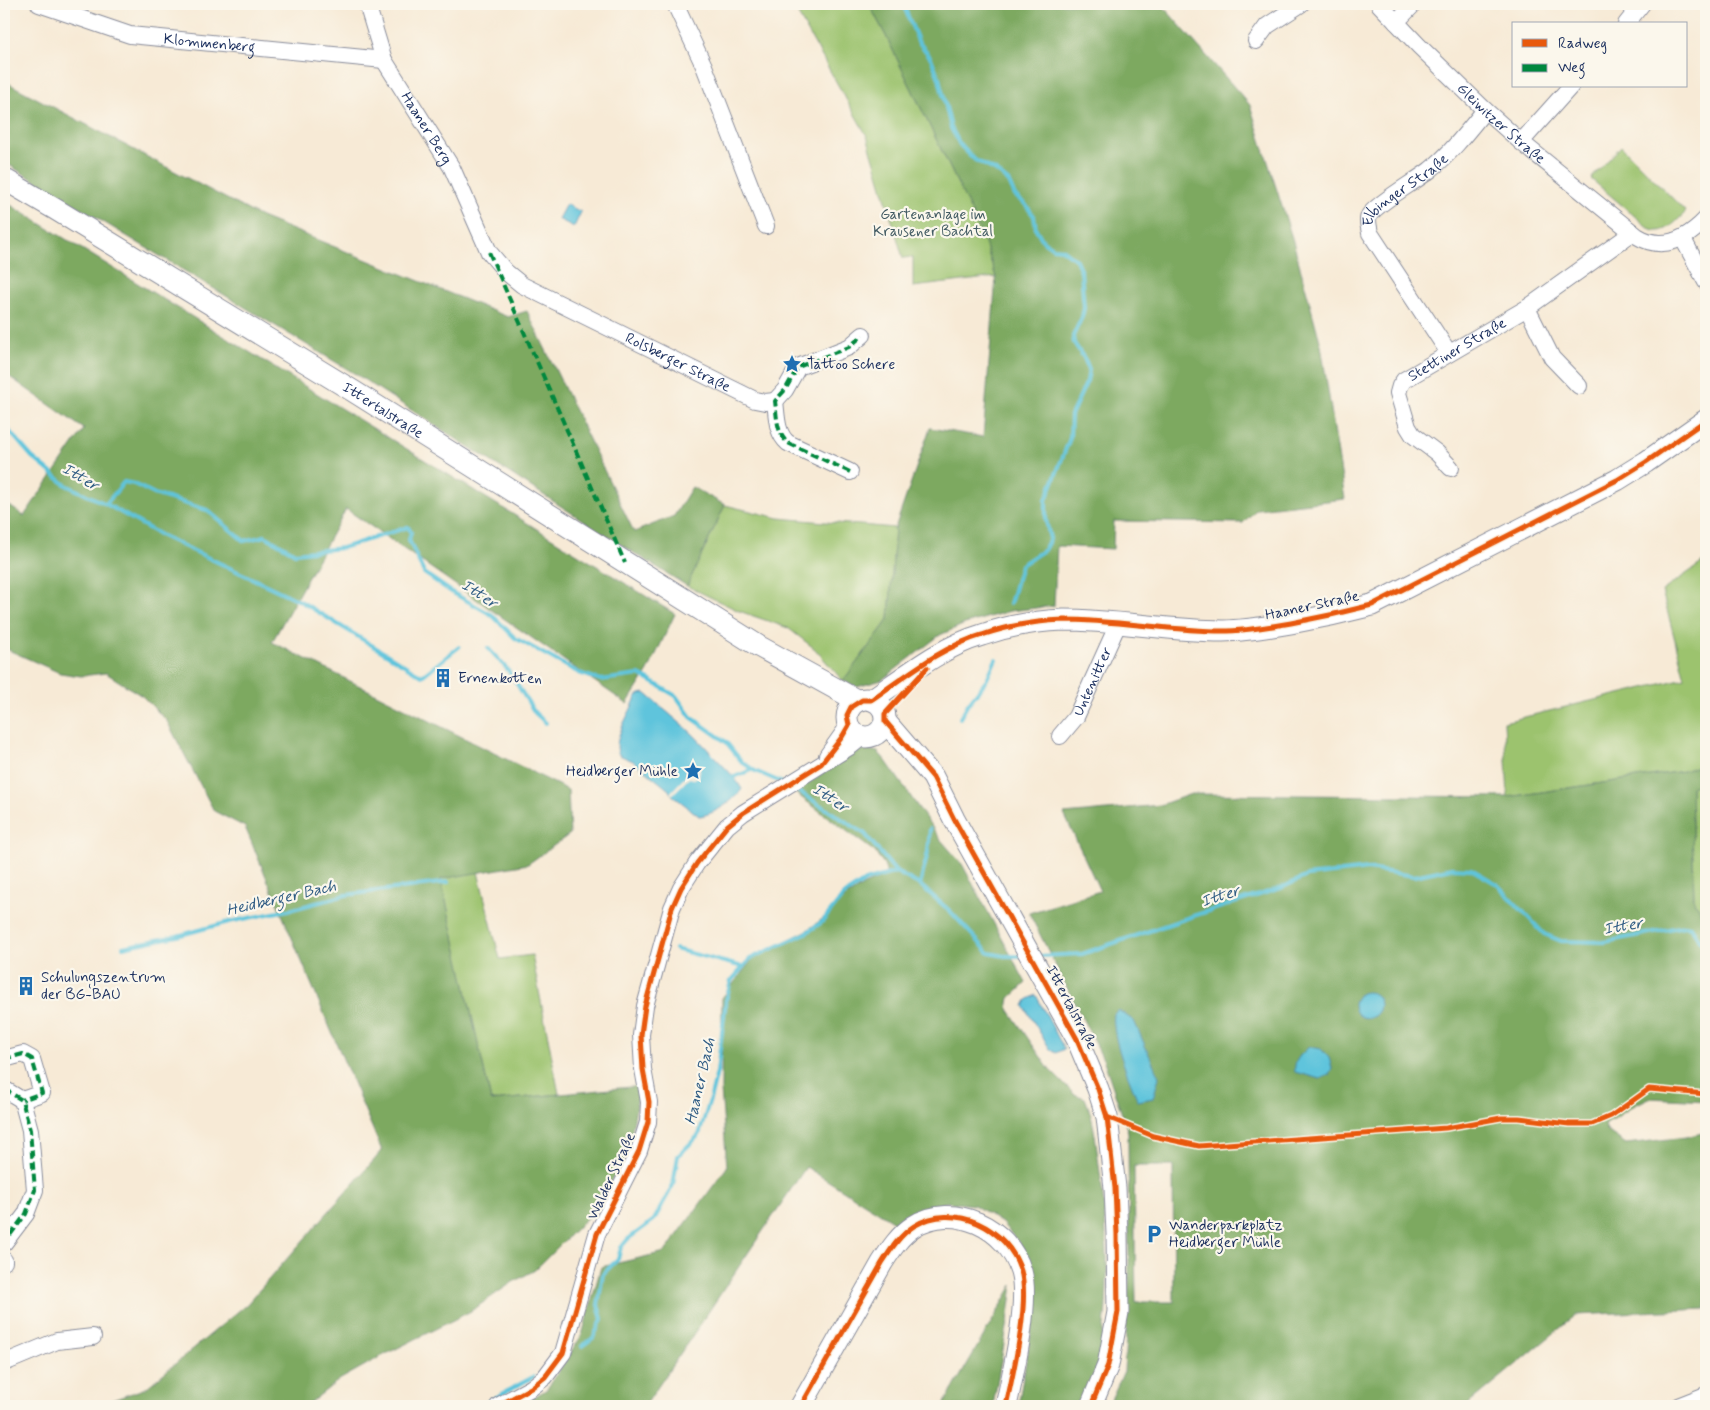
<svg xmlns="http://www.w3.org/2000/svg" width="1710" height="1410" font-family="Mynerve,sans-serif">
<style>
.green{fill:#9cc36e;stroke:#5c7966}
.forest{fill:#7da961;stroke:#4c6c60;fill-rule:evenodd}
.water{fill:#5fc4dc;stroke:#3d7a9d}
.pier{fill:#f7ead6}
.lines{fill:none;stroke-linecap:round;stroke-linejoin:round}
.stream{stroke:#5fc4dc;stroke-width:4}
.minor-casing{stroke:#898c9a;stroke-width:18}
.major-casing{stroke:#898c9a;stroke-width:23}
.minor{stroke:#fff;stroke-width:16}
.major{stroke:#fff;stroke-width:21}
.quiet{stroke:#00873e;stroke-width:4;stroke-dasharray:8 4;stroke-linecap:butt}
.cycleway-casing{stroke:#fbf7ec;stroke-width:8}
.cycleway{stroke:#e8590c;stroke-width:5}
.labels{text-anchor:middle;stroke-width:4.5;stroke-linejoin:round;paint-order:stroke}
.street-label{font-size:15px;fill:#1b2f5e;stroke:#fbf7ec}
.park-label{font-size:15px;fill:#425b63;stroke:#fbf7ec}
.poi-label{font-size:15px;fill:#1b2f5e;stroke:#fbf7ec;text-anchor:start}
.water-label{font-size:16px;font-style:italic;fill:#2f5c84;stroke:#fbf7ec}
</style>
<rect width="100%" height="100%" fill="#fbf7ec"/>
<filter id="ink" filterUnits="userSpaceOnUse"><feTurbulence type="fractalNoise" baseFrequency=".02" numOctaves="2"/><feDisplacementMap in="SourceGraphic" scale="10" xChannelSelector="R" yChannelSelector="G"/><feConvolveMatrix kernelMatrix="1 2 1 2 8 2 1 2 1" color-interpolation-filters="sRGB"/></filter>
<filter id="wash" filterUnits="userSpaceOnUse"><feTurbulence type="fractalNoise" baseFrequency=".0096" numOctaves="4" result="noise"/><feDisplacementMap in="SourceGraphic" scale="20" xChannelSelector="R" yChannelSelector="G"/><feGaussianBlur stdDeviation="1.12" result="paint"/><feColorMatrix in="noise" values="0 0 0 0 0 0 0 0 0 0 0 0 0 0 0 0 0 1.4 0 .05"/><feComposite in="paint" operator="in"/></filter>
<g filter="url(#wash)">
<rect width="100%" height="100%" fill="#f7ead6"/>
<g class="green">
<path d="M792,4H869L886,36L972,213L985,243L996,277L913,287V257L903,258L867,136Z"/>
<path d="M1621,146L1686,212C1676,221 1666,235 1651,230L1591,179Z"/>
<path d="M725,505L779,518L895,528L889,619L843,681L815,649L788,628L739,611L687,586Z"/>
<path d="M1706,560V763L1684,771L1508,797L1504,722L1685,678L1662,591Z"/>
<path d="M1706,781V922L1694,901L1691,786Z"/>
<path d="M478,872L500,959L532,955L559,1094L491,1101L441,879Z"/>
</g>
<g class="forest">
<path d="M869,4H1161L1250,105L1293,241L1321,345L1345,499L1257,509L1243,523L1114,521L1113,549L1057,546L1054,606L1010,611L965,624L940,635L882,680L857,687L843,681L889,619L895,528L930,428L983,437L996,277L985,243L972,213L886,36Z"/>
<path d="M4,81L261,217L508,317L527,311L634,532L674,516L692,487L725,505L687,586L604,534L357,375L4,162Z"/>
<path d="M4,201L675,614L648,671L627,704L346,509L272,642L568,790L570,834L528,864L441,879L491,1101L640,1086L628,1152L592,1213L535,1270L513,1282L471,1311L380,1357L339,1380L306,1406H96L146,1388L247,1304L382,1151L245,827L214,811L167,721L142,696L106,673L81,676L60,673L4,648V502L24,516L84,429L4,373Z"/>
<path d="M866,749L878,752L886,761L941,840L962,864L1026,983L1010,998L1008,1009L1049,1069L1074,1094L1085,1098C1094,1119 1096,1142 1099,1165C1109,1234 1116,1344 1081,1406H1018L1031,1333L1036,1279L1023,1248L1002,1223L974,1205L946,1202L917,1211L897,1224L806,1167L645,1406H520L547,1389L582,1335L601,1267L665,1252L727,1167L721,1090L722,998L754,957L806,931L825,917L844,898L864,885L887,875L884,864L875,852L794,792L851,754Z"/>
<path d="M1706,763V781L1691,787L1694,901L1706,922V1101L1649,1098L1635,1105L1605,1125L1607,1131L1626,1144L1686,1137L1706,1132V1309L1576,1315L1466,1406H1108L1124,1371L1129,1279L1128,1132L1104,1061L1029,913L1100,891L1064,814L1160,805L1191,794L1508,797L1684,771ZM1134,1166H1173L1174,1302H1136Z"/>
<path d="M1013,1285L1008,1322L993,1406H943Z"/>
</g>
<g class="water">
<path d="M566,204L581,212L574,227L558,219Z"/>
<path d="M645,693L693,734L734,777L742,789C734,801 713,815 699,816L671,794L669,790L633,761L619,755C611,740 631,712 636,697L640,694Z"/>
<circle cx="1367" cy="1005" r="13"/>
<path d="M1036,995L1064,1049L1056,1053L1050,1049L1024,1006L1027,1000Z"/>
<path d="M1118,1010L1134,1021L1159,1077L1153,1098L1138,1101C1129,1078 1111,1038 1114,1014Z"/>
<path d="M1309,1047L1321,1049L1329,1058L1332,1068L1329,1075L1320,1079L1295,1072C1293,1061 1301,1054 1309,1047Z"/>
</g>
<path class="pier" d="M693,764L697,765L700,769L699,776L694,779L689,778L672,795L670,793L686,776V767Z"/>
<g class="lines">
<g class="stream">
<path d="M903,4L918,41L931,58L939,78L951,128L960,145L975,160L996,171L1009,182L1015,196L1025,204L1034,216L1036,229L1043,241L1053,248L1062,249L1076,260L1081,271L1084,308L1082,317L1073,336L1074,343L1084,358L1089,370L1087,381L1071,415L1070,438L1046,500V520L1050,539L1044,550L1021,565L1010,604"/>
<path d="M4,425L32,457L66,485L106,504L124,482L134,484L154,494L207,510L244,541L265,536L295,553L342,548L408,527L411,532L409,540L424,573L453,593L492,615L515,638L579,673L601,680L639,675L647,679L676,696L691,717L726,742L742,762L755,771L783,783"/>
<path d="M106,504L162,536L300,601L422,676L459,647"/>
<path d="M488,648L508,670L535,713L546,723"/>
<path d="M960,718L968,704L986,681L996,659"/>
<path d="M730,777H734L752,770"/>
<path d="M792,787L865,834L896,872L920,885L950,911L989,953L1005,956H1022"/>
<path d="M920,885L928,852L930,829"/>
<path d="M123,947L177,936L229,922L293,909L346,895L448,882"/>
<path d="M675,949L743,967"/>
<path d="M1039,956L1082,954L1193,916L1281,888L1307,876L1368,869L1414,876L1452,868L1471,869L1497,884L1544,934L1561,941L1605,942L1684,926L1691,927L1706,950"/>
<path d="M582,1346L593,1338L602,1319L598,1305L603,1274L618,1259L621,1247L628,1239L654,1220L673,1185L678,1156L699,1135L710,1100L717,1072L726,1000L731,981L750,959L806,933L822,922L844,895L865,881L896,872"/>
<path d="M480,1406L533,1377"/>
</g>
</g>
</g>
<g filter="url(#ink)">
<g class="lines">
<g class="minor-casing">
<g id="minor">
<path id="s1" d="M39,4L130,35L384,60"/>
<path id="s2" d="M367,4L384,60L452,168L489,252L506,272L522,285L755,400L765,402L775,401"/>
<path d="M675,4L704,66L766,226"/>
<path id="s3" d="M1379,4L1419,46L1485,110L1521,142L1637,236C1663,252 1687,239 1706,219"/>
<path d="M1396,22L1414,4"/>
<path d="M1626,24L1642,4"/>
<path d="M1256,41L1267,26L1301,4"/>
<path d="M1521,142L1571,86"/>
<path d="M1683,239L1706,282"/>
<path d="M1527,308L1552,358L1579,386"/>
<path id="s4" d="M1449,353L1370,233C1369,226 1366,220 1370,214C1382,200 1413,183 1430,170C1451,153 1468,131 1485,110"/>
<path d="M775,401L785,390L798,367L849,347L863,335"/>
<path d="M775,401C777,416 776,433 788,443L850,472"/>
<path id="s5" d="M1451,468L1437,453L1413,435L1408,427L1398,393L1400,386L1404,380L1527,308L1632,233"/>
<path id="s6" d="M1060,736L1076,717L1118,624"/>
<path d="M827,756L849,725"/>
<path d="M4,1059L23,1054L32,1059L42,1093L22,1100"/>
<path d="M4,1089L22,1100L30,1130L35,1190L26,1214L4,1243"/>
<path d="M4,1260V1262"/>
<path d="M4,1363L57,1341L93,1337"/>
<path d="M498,1406L531,1388L545,1377L563,1353L597,1234L639,1151L648,1122L649,1102L643,1069L641,1035L645,1006L672,908L681,888L697,863L727,826L743,813L851,746L862,737"/>
<path d="M1678,1406L1706,1395"/>
</g>
</g>
<g class="major-casing">
<g id="major">
<path id="s7" d="M4,179L55,209L353,391L760,647L858,701"/>
<circle cx="866" cy="718" r="19"/>
<path d="M871,700C906,676 941,647 982,635C1008,626 1036,621 1064,620C1117,620 1170,631 1223,631C1245,631 1268,627 1291,623C1318,618 1345,612 1372,605L1617,480L1646,462L1706,420"/>
<path d="M885,721L933,777L954,819L1077,1039L1098,1089L1107,1117L1115,1188L1117,1234L1118,1312L1108,1365L1091,1406"/>
<path d="M801,1406L882,1263C891,1249 900,1235 914,1226C954,1201 1008,1228 1021,1271C1030,1303 1013,1373 1006,1406"/>
</g>
</g>
<use href="#minor" class="minor"/>
<use href="#major" class="major"/>
<g class="quiet">
<path d="M489,252L625,563"/>
<path d="M850,472L788,443C776,433 777,416 775,401L785,390L798,367L849,347L863,335"/>
<path d="M4,1059L23,1054L32,1059L42,1093L22,1100"/>
<path d="M4,1089L22,1100L30,1130L35,1190L26,1214L4,1243"/>
</g>
<g class="cycleway-casing">
<g id="cycleway">
<path d="M927,668L885,714V721L933,777L954,819L1077,1039L1098,1089L1107,1117L1115,1188L1117,1234L1118,1312L1108,1365L1091,1406"/>
<path d="M1107,1117L1153,1136L1199,1146L1446,1128L1501,1118H1519L1569,1124H1592L1611,1116L1649,1089L1706,1094"/>
<path d="M498,1406L531,1388L545,1377L563,1353L597,1234L639,1151L648,1122L649,1102L643,1069L641,1035L645,1006L672,908L681,888L697,863L727,826L743,813L821,764L842,737L849,725L847,715L851,707L862,700H871C906,676 941,647 982,635C1008,626 1036,621 1064,620C1117,620 1170,631 1223,631C1245,631 1268,627 1291,623C1318,618 1345,612 1372,605L1617,480L1646,462L1706,420"/>
<path d="M801,1406L882,1263C891,1249 900,1235 914,1226C954,1201 1008,1228 1021,1271C1030,1303 1013,1373 1006,1406"/>
</g>
</g>
<use href="#cycleway" class="cycleway"/>
</g>
</g>
<defs>
<g id="sight-bare" transform="scale(1.5)"><path d="M0-6L1.8-2.2L6-1.7L2.9 1.2L3.7 5.4L0 3.3L-3.7 5.4L-2.9 1.2L-6-1.7L-1.8-2.2Z" fill="#1f6fb2" stroke="#fbf7ec" stroke-width="2.5" paint-order="stroke"/></g>
<g id="building-bare" transform="scale(1.5)"><path d="M-4-6H4V6H1V3H-1V6H-4ZM-2.5-4.3h1.7v1.8h-1.7ZM.8-4.3h1.7v1.8H.8ZM-2.5-1h1.7V.8h-1.7ZM.8-1h1.7V.8H.8Z" fill="#1f6fb2" stroke="#fbf7ec" stroke-width="2.5" paint-order="stroke"/></g>
<g id="parking-bare" transform="scale(1.5)"><path d="M-3.5-5.5H1a3.5 3.5 0 0 1 0 7H-1V5.5H-3.5ZM-1-3.4V-.6H.8a1.4 1.4 0 0 0 0-2.8Z" fill="#1f6fb2" stroke="#fbf7ec" stroke-width="2.5" paint-order="stroke"/></g>
</defs>
<g fill-rule="evenodd">
<use href="#sight-bare" x="792" y="364"/>
<use href="#building-bare" x="443" y="678"/>
<use href="#sight-bare" x="693" y="771"/>
<use href="#building-bare" x="26" y="986"/>
<use href="#parking-bare" x="1154" y="1234"/>
</g>
<g class="labels">
<g class="street-label">
<text dy="5" stroke="none"><textPath href="#s1" startOffset="176">Klommenberg</textPath></text>
<text dy="5" stroke="none"><textPath href="#s3" startOffset="171">Gleiwitzer Straße</textPath></text>
<text dy="5" stroke="none"><textPath href="#s2" startOffset="139">Haaner Berg</textPath></text>
<text dy="5" stroke="none"><textPath href="#s4" startOffset="205">Elbinger Straße</textPath></text>
<text dy="5" stroke="none"><textPath href="#s5" startOffset="171">Stettiner Straße</textPath></text>
<text dy="5" stroke="none"><textPath href="#s2" startOffset="499">Rolsberger Straße</textPath></text>
<text dy="5" stroke="none"><textPath href="#s7" startOffset="444">Ittertalstraße</textPath></text>
<text transform="translate(1312 605) rotate(-12)" y="5">Haaner Straße</text>
<text dy="5" stroke="none"><textPath href="#s6" startOffset="64">Untenitter</textPath></text>
<text transform="translate(1072 1007) rotate(62)" y="5">Ittertalstraße</text>
<text transform="translate(611 1176) rotate(-65)" y="5">Walder Straße</text>
</g>
<g class="park-label">
<text x="933" y="219">Gartenanlage im<tspan x="933" dy="17">Krausener Bachtal</tspan></text>
</g>
<g class="poi-label">
<text x="807" y="369">Tattoo Schere</text>
<text x="458" y="683">Ernenkotten</text>
<text x="678" y="776" text-anchor="end">Heidberger Mühle</text>
<text x="41" y="982">Schulungszentrum<tspan x="41" dy="17">der BG-BAU</tspan></text>
<text x="1169" y="1230">Wanderparkplatz<tspan x="1169" dy="17">Heidberger Mühle</tspan></text>
</g>
<g class="water-label">
<text transform="translate(81 476) rotate(30)" y="6">Itter</text>
<text transform="translate(480 593) rotate(33)" y="6">Itter</text>
<text transform="translate(831 797) rotate(33)" y="6">Itter</text>
<text transform="translate(1220 895) rotate(-18)" y="6">Itter</text>
<text transform="translate(281 897) rotate(-13)" y="6">Heidberger Bach</text>
<text transform="translate(1623 925) rotate(-10)" y="6">Itter</text>
<text transform="translate(699 1081) rotate(-77)" y="6">Haaner Bach</text>
</g>
</g>
<rect width="1710" height="1410" fill="none" stroke="#fbf7ec" stroke-width="20"/>
<rect x="1512" y="22" width="175" height="65" fill="#fbf7ec" stroke="#a1a7b3"/>
<rect x="1522" y="39" width="25" height="8" fill="#e8590c" stroke="#a1a7b3"/>
<text x="1558" y="48" font-size="15" fill="#1b2f5e">Radweg</text>
<rect x="1522" y="64" width="25" height="8" fill="#00873e" stroke="#a1a7b3"/>
<text x="1558" y="72" font-size="15" fill="#1b2f5e">Weg</text>
</svg>
